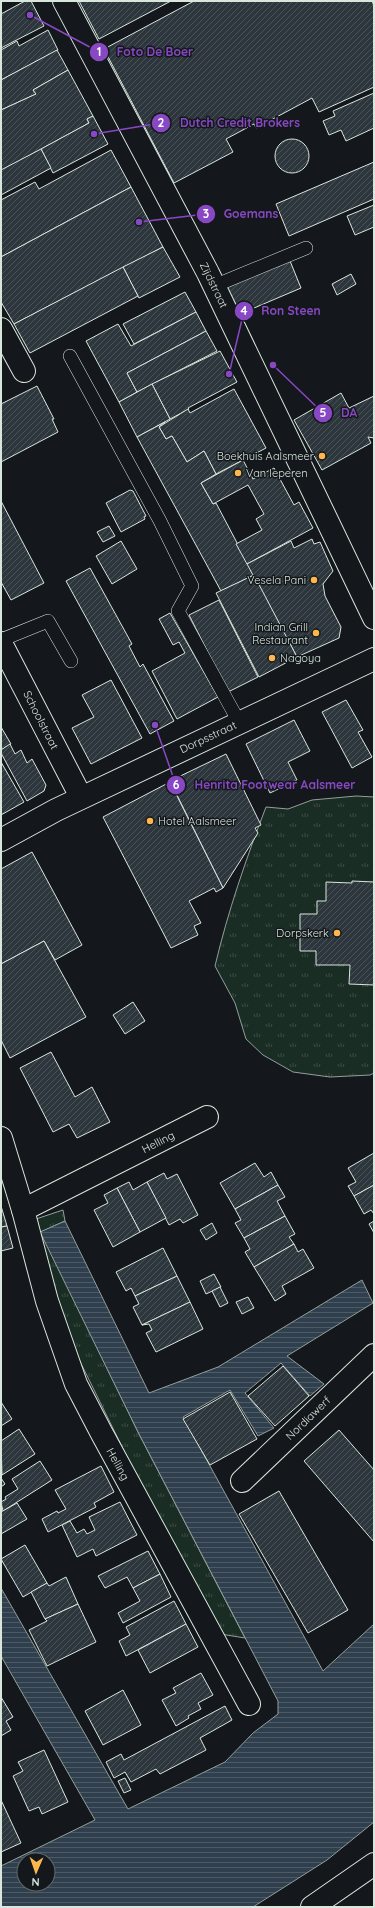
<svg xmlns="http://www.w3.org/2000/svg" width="375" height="1908" font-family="Quicksand,sans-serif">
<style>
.grass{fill:url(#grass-tufts);stroke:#939e99}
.water{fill:url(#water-rules);stroke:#939e99;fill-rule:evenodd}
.building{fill:url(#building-hatch);stroke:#d8e6dc}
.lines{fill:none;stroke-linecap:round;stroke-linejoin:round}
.lane-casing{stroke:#d8e6dc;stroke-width:14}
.street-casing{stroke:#d8e6dc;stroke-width:24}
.secondary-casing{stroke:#d8e6dc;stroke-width:24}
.lane{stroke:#14181c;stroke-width:13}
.street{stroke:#14181c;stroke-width:22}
.secondary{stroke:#14181c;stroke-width:22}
.poi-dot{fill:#ffb74d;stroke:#14181c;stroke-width:1.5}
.labels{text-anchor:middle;stroke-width:3;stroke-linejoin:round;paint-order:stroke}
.street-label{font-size:11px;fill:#d8e6dc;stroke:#14181c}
.poi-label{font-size:11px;fill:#d8e6dc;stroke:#14181c;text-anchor:end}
.leader{fill:none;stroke:#8948c3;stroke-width:1.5}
.callout-dot{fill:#8948c3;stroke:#14181c;stroke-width:1.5}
.mark-label{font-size:12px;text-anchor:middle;font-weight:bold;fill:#fff}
.callout-label{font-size:12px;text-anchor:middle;font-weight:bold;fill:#8948c3;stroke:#14181c;stroke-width:3;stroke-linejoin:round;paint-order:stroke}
</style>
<defs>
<pattern id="grass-tufts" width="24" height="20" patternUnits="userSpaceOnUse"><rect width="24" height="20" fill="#1a2d24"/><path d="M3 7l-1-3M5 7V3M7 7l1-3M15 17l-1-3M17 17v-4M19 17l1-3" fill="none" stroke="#3b4b43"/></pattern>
<pattern id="water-rules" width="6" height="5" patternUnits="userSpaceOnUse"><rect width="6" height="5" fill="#2f3f4d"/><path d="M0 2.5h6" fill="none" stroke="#4c5b66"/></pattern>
<pattern id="building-hatch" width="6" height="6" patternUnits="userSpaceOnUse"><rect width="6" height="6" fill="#2c363c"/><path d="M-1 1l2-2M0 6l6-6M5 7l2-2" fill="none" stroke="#4a5358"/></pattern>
</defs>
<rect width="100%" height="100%" fill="#14181c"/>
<g class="grass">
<path d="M356,796L374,797V1073L370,1075L330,1077L293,1072L263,1055L246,1039L235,1003L215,966C228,911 246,859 266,807L288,809L312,800Z"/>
<path d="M63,1210L65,1221L41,1232L139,1434L245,1638L214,1633L62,1325L36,1219Z"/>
</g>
<path class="water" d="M65,1221L149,1393L218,1367L362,1280L373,1303L287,1356L324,1384L310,1396L281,1363L245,1393L274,1428L258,1436L230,1390L183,1417L323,1671L374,1624V1822L327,1860L253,1907H1V1866L95,1820L1,1656V1588L128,1809L225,1762L253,1733L278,1714V1701L139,1434L40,1232ZM24,1860H48V1884H24Z"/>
<g class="building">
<path d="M25,1H31L44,26L1,48V14Z"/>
<path d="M79,1H171L99,39Z"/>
<path d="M194,1H372L374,6V87L319,112L312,98L256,128L254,124L226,139L233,152L174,183L104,49Z"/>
<path d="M48,30L58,50L1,80V50L17,41L19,46Z"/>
<path d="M57,50L68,70L33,90L36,94L1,110V80Z"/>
<path d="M68,70L93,116L87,119L89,123L1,171V110L36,94L33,90Z"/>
<path d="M374,93V128L346,141L341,130L329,135L323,121L335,116L333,111Z"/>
<path d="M93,116L108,144L53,173L41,149L89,123L87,119Z"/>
<circle cx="292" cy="156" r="17"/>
<path d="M41,149L51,168L1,195V170Z"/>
<path d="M111,150L131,187L1,257V200L35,182L39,189Z"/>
<path d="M374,162V199L289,236L276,204Z"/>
<path d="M131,187L163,247L14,324L1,302V257Z"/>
<path d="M374,205V227L355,235L347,216Z"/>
<path d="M163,247L180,277L139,298L123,267Z"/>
<path d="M288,256L301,288L240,314L234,301L225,298V283Z"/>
<path d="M123,267L138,296L30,353L14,324Z"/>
<path d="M351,274L356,284L337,295L332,284Z"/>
<path d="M185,292L196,312L134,344L123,324Z"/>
<path d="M196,312L206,331L127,373L137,392L119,402L86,341L118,324L131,346Z"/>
<path d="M206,331L217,351L137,392L127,373Z"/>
<path d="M220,351L237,382L188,408L189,409L170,419L152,384Z"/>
<path d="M152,384L170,419L137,437L119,402Z"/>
<path d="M37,386L54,419H52L58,432L1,462V404Z"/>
<path d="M234,389L266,448L216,474L204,451L187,462L172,436L166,439L159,427L188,409L190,413Z"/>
<path d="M341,393L349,408L374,396V438L368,437L371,443L322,470L294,420Z"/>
<path d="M165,422L159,427L166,439L172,436L187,462L204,451L216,474L201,483L213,504L216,503L254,575L221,591L137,437Z"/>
<path d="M243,460L253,479L274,468L294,505L299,502L313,528L247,564L236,544L262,530L256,519L264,514L248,485L213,504L201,483Z"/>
<path d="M130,490L133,491L146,516L144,517L145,519L121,532L106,503Z"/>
<path d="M1,501L44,583L11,600L1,582Z"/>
<path d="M109,526L115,536L103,542L97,532Z"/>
<path d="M312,539L314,544L320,542L333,571L323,584L325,596L341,627L339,638L297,657L247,564L291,541L294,548Z"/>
<path d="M121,541L137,569L112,584L96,556Z"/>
<path d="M90,568L132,644L129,646L140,667L143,664L174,721L150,734L66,581Z"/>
<path d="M254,575L297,657L259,677L216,593Z"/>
<path d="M219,600L258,677L228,692L189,615Z"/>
<path d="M170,613L218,697L177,719L152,671L185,653L179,642L173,645L159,619Z"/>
<path d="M111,680L142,738L91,764L72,728L94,717L82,695Z"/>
<path d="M346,700L363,730L358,732L372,757L352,768L322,712Z"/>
<path d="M294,720L310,751L288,762L297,780L270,793L246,744Z"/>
<path d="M1,727L11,744L1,750Z"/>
<path d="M10,744L15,754L21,750L27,763L32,759L46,785L44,791L27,801L1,753V750Z"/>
<path d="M226,754L261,825L255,828L258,833L223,888L170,781Z"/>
<path d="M1,762L24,802L1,815Z"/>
<path d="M170,782L223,888L216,892L214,888L189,901L201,923L194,926L198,935L171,948L103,817Z"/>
<path d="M32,852L82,945L55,960L44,941L1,964V869Z"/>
<path d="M352,881L374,882V985L349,984L350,965H316V951H300V914H317V901H326V882L352,883Z"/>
<path d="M44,941L86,1017L10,1058L1,1040V964Z"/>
<path d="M133,1002L145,1021L125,1034L113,1015Z"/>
<path d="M51,1052L75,1097L92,1087L110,1122L77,1138L69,1124L53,1132L20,1068Z"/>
<path d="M374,1153V1185L354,1196L348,1186L356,1182L348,1168Z"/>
<path d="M255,1163L264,1177L271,1172L278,1185L235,1209L220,1183Z"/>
<path d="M164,1173L167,1179L177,1174L198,1215L183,1223L180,1219L169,1225L147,1182Z"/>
<path d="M129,1182L133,1190L147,1182L166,1218L140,1232L117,1188Z"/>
<path d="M278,1185L285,1197L277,1201L285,1216L244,1238L235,1223L241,1220L235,1209Z"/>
<path d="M374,1185V1214L371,1210L364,1214L354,1196Z"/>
<path d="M117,1188L140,1232L113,1247L94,1210L108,1203L104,1195Z"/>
<path d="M1,1206L7,1226L1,1227Z"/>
<path d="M285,1216L295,1234L289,1237L294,1244L254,1267L245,1252L250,1249L244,1238Z"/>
<path d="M374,1221V1233L369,1224Z"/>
<path d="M212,1223L217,1233L206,1240L200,1230Z"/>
<path d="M7,1226L13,1248L1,1251V1227Z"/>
<path d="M294,1244L298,1252L303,1249L314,1268L282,1286L286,1294L275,1301L254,1267Z"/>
<path d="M163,1248L177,1276L135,1296L131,1288L126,1291L116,1272Z"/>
<path d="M214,1274L221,1287L206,1294L200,1281Z"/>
<path d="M177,1276L190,1302L142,1325L133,1307L139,1304L135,1296Z"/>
<path d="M220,1287L228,1303L220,1307L212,1291Z"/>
<path d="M248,1297L254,1308L242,1314L236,1302Z"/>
<path d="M190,1302L203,1329L156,1352L146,1333L152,1330L149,1324L142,1325Z"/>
<path d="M283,1366L309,1396L275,1426L248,1396Z"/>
<path d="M230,1392L257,1439L210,1465L183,1419Z"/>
<path d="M1,1402L12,1419L1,1426Z"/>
<path d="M19,1429L35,1454L2,1475L1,1441Z"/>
<path d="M339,1430L374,1470V1542L304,1461Z"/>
<path d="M40,1461L52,1480L3,1511L1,1502L6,1499L5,1497L18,1489L12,1479Z"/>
<path d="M101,1466L114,1492L94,1503L96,1507L48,1532L42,1519L57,1511L58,1513L66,1509L55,1490Z"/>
<path d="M1,1478L5,1484L1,1487Z"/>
<path d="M279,1491L348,1610L308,1633L239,1514Z"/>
<path d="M120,1502L137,1535L96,1556L93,1549L77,1557L62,1525L70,1521L77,1533L84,1529L87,1534L95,1530L89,1517Z"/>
<path d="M17,1503L27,1519L1,1534V1512Z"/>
<path d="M25,1545L47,1583L23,1597L1,1559Z"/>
<path d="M148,1551L160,1574L133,1588L127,1577L105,1588L98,1576Z"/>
<path d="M160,1574L171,1597L123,1623L118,1613L140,1601L133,1588Z"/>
<path d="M66,1577L78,1604L45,1619L31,1592L47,1583L49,1586Z"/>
<path d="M174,1601L186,1624L126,1656L119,1641L130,1635L126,1627Z"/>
<path d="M78,1604L96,1642L47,1666L29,1630L47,1621L45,1619Z"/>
<path d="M186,1624L198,1647L150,1673L138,1650Z"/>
<path d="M201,1673L213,1695L198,1703L201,1709L188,1716L189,1718L176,1726L162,1700L176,1693L173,1688Z"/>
<path d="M123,1690L141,1725L103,1745L85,1711Z"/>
<path d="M1,1697L13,1717L6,1721L11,1730L1,1736Z"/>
<path d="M225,1706L232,1720L200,1738L206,1750L160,1774L156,1769L131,1782L125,1772L114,1778L106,1762L121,1754L124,1760Z"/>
<path d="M44,1750L68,1802L42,1814L39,1807L29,1811L13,1776L23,1771L18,1762Z"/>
<path d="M125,1778L131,1790L124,1793L118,1781Z"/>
<path d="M1,1800L21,1843L1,1852Z"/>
</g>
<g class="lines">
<g class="lane-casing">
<g id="lane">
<path d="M214,286L306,248"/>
<path d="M70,356L160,521L192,586L178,611L239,722"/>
<path d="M1,640L48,621L71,661"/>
</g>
</g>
<g class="street-casing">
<g id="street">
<path d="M64,1L208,273L374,618"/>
<path d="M1,329L24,371"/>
<path d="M1,643L81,797"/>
<path d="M1,840L56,810L374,659"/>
<path d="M1,1138L23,1210L47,1301L76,1384L101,1432L249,1704"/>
<path d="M23,1210L207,1117"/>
<path d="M242,1481L374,1355"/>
</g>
</g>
<g class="secondary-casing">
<path id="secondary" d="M312,1907L374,1864"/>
</g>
<use href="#lane" class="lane"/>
<use href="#street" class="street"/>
<use href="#secondary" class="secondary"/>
</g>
<g class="poi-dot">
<circle cx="322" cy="456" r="4"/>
<circle cx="238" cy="473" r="4"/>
<circle cx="314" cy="580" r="4"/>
<circle cx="316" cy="633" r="4"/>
<circle cx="272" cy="658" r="4"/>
<circle cx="150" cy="821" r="4"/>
<circle cx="337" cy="933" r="4"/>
</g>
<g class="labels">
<g class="street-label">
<text transform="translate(214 285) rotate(64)" y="4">Zijdstraat</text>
<text transform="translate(41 720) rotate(63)" y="4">Schoolstraat</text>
<text transform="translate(208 737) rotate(-25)" y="4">Dorpsstraat</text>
<text transform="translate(158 1142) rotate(-27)" y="4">Helling</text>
<text transform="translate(308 1418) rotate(-44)" y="4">Nordiawerf</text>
<text transform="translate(118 1464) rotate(61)" y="4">Helling</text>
</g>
<g class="poi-label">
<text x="314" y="460">Boekhuis Aalsmeer</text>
<text x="246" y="477" text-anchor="start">Van Ieperen</text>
<text x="306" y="584">Vesela Pani</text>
<text x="308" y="631">Indian Grill<tspan x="308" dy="13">Restaurant</tspan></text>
<text x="280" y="662" text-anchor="start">Nagoya</text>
<text x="158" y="825" text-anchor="start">Hotel Aalsmeer</text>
<text x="329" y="937">Dorpskerk</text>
</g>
</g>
<path class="leader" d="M30 15L99 52M94 134L161 123M139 222L206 214M229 374L244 311M273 365L323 413M155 725L176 785"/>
<g class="callout-dot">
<circle cx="30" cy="15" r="4"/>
<circle cx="94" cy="134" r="4"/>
<circle cx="139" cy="222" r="4"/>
<circle cx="229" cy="374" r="4"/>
<circle cx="273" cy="365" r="4"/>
<circle cx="155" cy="725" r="4"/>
<circle cx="99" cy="52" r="10"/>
<circle cx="161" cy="123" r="10"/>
<circle cx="206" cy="214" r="10"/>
<circle cx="244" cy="311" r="10"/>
<circle cx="323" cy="413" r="10"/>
<circle cx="176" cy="785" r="10"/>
</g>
<g class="mark-label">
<text x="99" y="56">1</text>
<text x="161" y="127">2</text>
<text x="206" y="218">3</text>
<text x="244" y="315">4</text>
<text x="323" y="417">5</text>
<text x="176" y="789">6</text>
</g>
<g class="callout-label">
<text x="155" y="56">Foto De Boer</text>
<text x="240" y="127">Dutch Credit Brokers</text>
<text x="251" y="218">Goemans</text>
<text x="291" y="315">Ron Steen</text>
<text x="349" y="417">DA</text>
<text x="275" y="789">Henrita Footwear Aalsmeer</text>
</g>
<rect width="375" height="1908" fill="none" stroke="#d8e6dc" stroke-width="4"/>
<g transform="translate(36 1872) rotate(182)"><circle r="19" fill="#14181c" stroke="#626a69"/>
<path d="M0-3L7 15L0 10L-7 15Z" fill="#ffb74d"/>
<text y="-6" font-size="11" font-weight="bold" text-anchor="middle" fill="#d8e6dc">N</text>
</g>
</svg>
